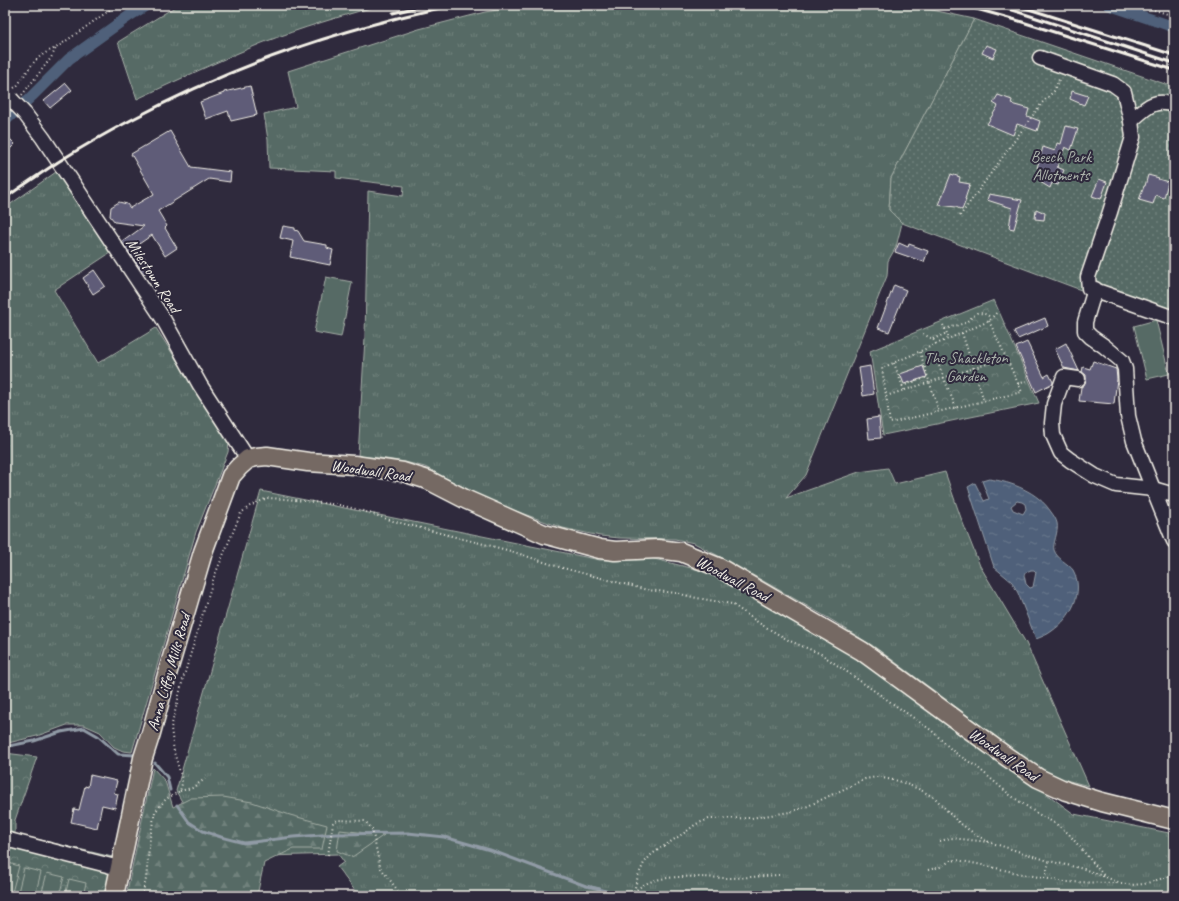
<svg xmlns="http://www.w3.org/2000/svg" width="1179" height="901" font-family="Caveat,sans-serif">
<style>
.grass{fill:url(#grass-tufts);stroke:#a5aea6}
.forest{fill:url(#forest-firs);stroke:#a5aea6}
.park{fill:url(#park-crowns);stroke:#a5aea6}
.garden{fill:url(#garden-dots);stroke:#a5aea6}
.pitch{fill:#566b65;stroke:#a5aea6}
.water{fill:url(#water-ripples);stroke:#919ba6;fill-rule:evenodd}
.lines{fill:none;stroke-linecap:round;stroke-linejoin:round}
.stream{stroke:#919ba6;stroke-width:3}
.canal{stroke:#4f617a;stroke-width:11}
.building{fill:#5e5b78;stroke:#f4f1e8}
.minor-casing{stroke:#f4f1e8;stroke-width:17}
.major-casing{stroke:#f4f1e8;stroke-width:21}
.path{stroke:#f4f1e8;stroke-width:2;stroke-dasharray:1 3;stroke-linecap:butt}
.minor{stroke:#2f2a3d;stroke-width:14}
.major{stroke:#756964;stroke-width:18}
.rail{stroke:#f4f1e8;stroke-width:3}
.minor-bridge-casing{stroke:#f4f1e8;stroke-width:17;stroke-linecap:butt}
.minor-bridge{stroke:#2f2a3d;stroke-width:14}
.labels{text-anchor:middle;stroke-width:4;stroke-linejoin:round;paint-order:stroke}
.park-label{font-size:16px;fill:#adb5ad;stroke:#2f2a3d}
.street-label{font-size:16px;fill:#f4f1e8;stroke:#2f2a3d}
</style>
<defs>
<pattern id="grass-tufts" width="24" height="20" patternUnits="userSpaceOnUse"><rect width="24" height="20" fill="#566b65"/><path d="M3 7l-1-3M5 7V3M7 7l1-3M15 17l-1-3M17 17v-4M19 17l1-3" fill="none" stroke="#6f817b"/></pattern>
<pattern id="forest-firs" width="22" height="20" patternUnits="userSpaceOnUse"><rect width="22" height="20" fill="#566b65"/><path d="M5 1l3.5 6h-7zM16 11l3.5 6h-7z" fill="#6f817b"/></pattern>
<pattern id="park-crowns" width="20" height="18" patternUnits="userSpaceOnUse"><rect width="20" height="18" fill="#566b65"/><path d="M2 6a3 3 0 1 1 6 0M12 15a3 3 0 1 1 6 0" fill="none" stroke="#6f817b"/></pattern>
<pattern id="garden-dots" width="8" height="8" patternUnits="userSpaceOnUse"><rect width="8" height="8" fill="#566b65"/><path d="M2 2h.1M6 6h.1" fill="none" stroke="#6f817b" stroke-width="1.8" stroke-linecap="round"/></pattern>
<pattern id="water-ripples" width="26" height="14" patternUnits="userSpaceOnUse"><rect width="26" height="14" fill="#4f617a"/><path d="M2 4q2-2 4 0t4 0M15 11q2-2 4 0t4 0" fill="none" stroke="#69788d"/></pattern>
</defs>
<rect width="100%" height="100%" fill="#2f2a3d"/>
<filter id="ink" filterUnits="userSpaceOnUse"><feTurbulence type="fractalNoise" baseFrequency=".025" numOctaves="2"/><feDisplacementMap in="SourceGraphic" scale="8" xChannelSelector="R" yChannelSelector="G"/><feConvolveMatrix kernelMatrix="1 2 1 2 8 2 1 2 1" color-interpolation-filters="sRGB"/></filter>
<g filter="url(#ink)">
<g class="grass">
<path d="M178,5H381C341,16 301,28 262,43C220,60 178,80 137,99L118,42Z"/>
<path d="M528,5H904L923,8L974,19L891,178L889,210L902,223L896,247L888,261L887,276L806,475L786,498L859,472L888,468L895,484L945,472L961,518L980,566L1026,643L1089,786L1054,777L1027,760L948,701L876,648L830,619L728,561L694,543L675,539L619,538L600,536L563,528L524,514L490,501L425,467L405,462L380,458L358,456L365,338L368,191L403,196L404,186L336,178V171L269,168L268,140L264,114L296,107L288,71L419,29L485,12Z"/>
<path d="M56,172L110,253L54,290L98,363L156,328L229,442L228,452L196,532L132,752L123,751L114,747L100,732L84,725H67L37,736L8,743H5V208Z"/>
<path d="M261,491L600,560L650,558L720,575L875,666L1074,814L1174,834V896H359L337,867L344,862L338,854L268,856L193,821L176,791Z"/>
</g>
<g class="forest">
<path d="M153,768L165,781L173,807L191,798L223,797L252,802L290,815L327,825L322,849H293L264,863L258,891L256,896H126Z"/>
<path d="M340,830L384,835L352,857L337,851Z"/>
</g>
<g class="park">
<path d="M994,300L1039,403L883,435L870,351Z"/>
<path d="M5,753L37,757L15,820V834L121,859L114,896H5Z"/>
</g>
<path class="garden" d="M974,19L1174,87V324L1097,296L902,223L889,210L891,178Z"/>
<g class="pitch">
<path d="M326,277L352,282L341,337L314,332Z"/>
<path d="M1156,320L1169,374L1147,379L1134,326Z"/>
<path d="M5,862L19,866L11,896H5Z"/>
<path d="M24,868L41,872L35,896H17Z"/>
<path d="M47,873L64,877L59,896H41Z"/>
<path d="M69,879L86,883L83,896H65Z"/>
</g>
<g class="water">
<path d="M989,479C1012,482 1038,492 1051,512C1054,516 1056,519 1057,523C1059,532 1052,544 1054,550C1057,559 1068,563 1073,570C1085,592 1071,618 1052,631C1047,635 1041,637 1036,639L1018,593L1012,582L994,567L968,487L975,483L984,501L989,499L982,481ZM1017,501L1022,502L1025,504L1026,509L1023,514L1013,510L1011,506ZM1031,570H1034L1036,572L1033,587L1030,588L1026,584L1024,575L1026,572Z"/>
<path d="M591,886L628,896H615Z"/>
</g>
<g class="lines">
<g class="stream">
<path d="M5,746H9L34,741L61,732L84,728L98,736L118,754L135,755"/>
<path d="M155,763L167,777L170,790"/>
<path d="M177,805L189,822L203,831L221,837L244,843L293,837L336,834L408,833L444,837L490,850L586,886L600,889"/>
</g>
<g class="canal">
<path d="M1109,5L1174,27"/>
<path d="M5,121L32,96L69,59L129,16L147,5"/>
</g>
</g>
<g class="building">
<path d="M986,45L997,49L993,58L982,53Z"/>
<path d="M66,83L72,90L50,108L44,101Z"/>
<path d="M250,86L257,115L231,121L228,111L206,119L200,102L224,93V92Z"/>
<path d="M1072,91L1088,96L1084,105L1070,99Z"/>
<path d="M998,95L1012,100L1011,104L1029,109L1027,116L1040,121L1037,131L1017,124L1013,135L987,124L998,106L993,103Z"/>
<path d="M1066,126L1078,129L1071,150L1065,147L1057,167L1064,170L1058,185L1052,183L1050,188L1040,182L1045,170L1037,168L1043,147L1055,151L1057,143L1061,144Z"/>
<path d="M170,131L191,167L231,172L230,182L209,179L158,211L167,226L165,228L177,248L165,256L152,235L136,246L152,268L144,274L122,242L144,226L115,222L110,216L111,207L119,202L127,204L130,208L154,194L131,154Z"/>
<path d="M5,134L15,144L5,154Z"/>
<path d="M951,174L960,177L959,182L970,184L965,199L966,200L962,210L956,207L939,205Z"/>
<path d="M1148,175L1159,178L1158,179L1168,182L1164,198L1156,195L1153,204L1139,200L1144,186H1145Z"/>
<path d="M1099,179L1107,182L1101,199L1092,196Z"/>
<path d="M989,194L1022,200L1014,229L1009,228L1012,208L987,200Z"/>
<path d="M1036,209L1045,213L1044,220L1035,219Z"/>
<path d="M283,226L295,228V230L298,231L304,241L327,245V248L333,250L330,265L290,257L293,241L280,238Z"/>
<path d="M899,243L908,247L909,244L928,251L924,262L895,252Z"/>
<path d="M94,270L105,286L93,294L83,278Z"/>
<path d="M894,285L906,290L889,332L878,328Z"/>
<path d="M1045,318L1048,326L1018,339L1014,331Z"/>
<path d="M1027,342L1044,377L1049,374L1053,382V383L1036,392L1016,347Z"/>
<path d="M1066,343L1079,371L1064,368L1055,349Z"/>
<path d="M1093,361L1116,369L1117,379L1114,404L1079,401L1081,387L1084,385L1086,380V375L1082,372L1083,367L1090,369Z"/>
<path d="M870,366L874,394L863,396L859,368Z"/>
<path d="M923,366L927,377L904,384L900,374Z"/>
<path d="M879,417L881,438L869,439L867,419Z"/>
<path d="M90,775L117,781L114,793L118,794L115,808L102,805L97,828L71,822L74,809L79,810L85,786L88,787Z"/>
</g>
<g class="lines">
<g class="minor-casing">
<g id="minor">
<path d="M1040,58L1113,84L1124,92L1131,121L1133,137L1110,212L1088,277L1089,288L1174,318"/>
<path d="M25,114L43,138L162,317L200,385L248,459"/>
<path d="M1131,121C1146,108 1153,98 1174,105"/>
<path d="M1095,289L1085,322V331L1091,337L1104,346L1122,361L1125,369L1128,416L1134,441L1153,489L1174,541"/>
<path d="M1078,379L1064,377L1054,404L1052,423L1053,435L1061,453L1070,460L1095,476L1116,485L1153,489L1174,495"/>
<path d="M5,839L119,868"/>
</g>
</g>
<g class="major-casing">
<path id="major" d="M114,896L143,758L151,733L168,671L203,552L231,476L239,467L248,459L256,457L267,456L308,462L354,465L403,472L428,480L467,500L544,534L600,549L615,551L658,549L681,552L718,567L862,651L1007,757L1038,778L1066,791L1102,802L1174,820"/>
</g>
<g class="path">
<path d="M1139,5L1174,16"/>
<path d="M14,88L17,86C30,68 34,56 56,48L117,5"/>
<path d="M22,95L51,58L56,48"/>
<path d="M960,216L1041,104L1054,91L1060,77"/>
<path d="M989,321L1022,392L890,423L882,368L989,321L998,311"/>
<path d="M943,325L949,338"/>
<path d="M945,329L965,323L977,313C983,313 987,314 991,318"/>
<path d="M962,333L984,401"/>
<path d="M923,334L933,339L936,344"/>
<path d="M933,339L947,333"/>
<path d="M920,352L939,412"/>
<path d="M894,363L904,390"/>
<path d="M939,366L956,408"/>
<path d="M1018,384L1027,381"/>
<path d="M902,386L928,377"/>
<path d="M886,396L1006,358"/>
<path d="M180,791L192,788L205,779"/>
<path d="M940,841L951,838L989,842L1049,861L1084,869L1121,883L1132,885L1144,884L1167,877L1174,876"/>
<path d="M328,855L333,823L337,820L365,821L372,829L380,867L402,896"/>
<path d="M928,870L940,867L950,861L957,860L987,866L1017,873L1065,882L1118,883"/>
<path d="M1045,878L1049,862"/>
<path d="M634,891L638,876L644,863L652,854L687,831L696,824L709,819L751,818L790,812L808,806L865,779L877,777L899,781L921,790L935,798L957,821L976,835L989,842"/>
<path d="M142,896L146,879L150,837L155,812L166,799L180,791L182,784V779L174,752L171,728L183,679L214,577L241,513L250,506L267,498L286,499L340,505L360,510L393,521L511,551L559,567L647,590L676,593L697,598L732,604L759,623L790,641L821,654L931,730L954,752L977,767L1010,795L1035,812L1056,824L1068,833L1105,877"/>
<path d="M632,896C646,870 702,878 727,878C745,878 762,876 779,875"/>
</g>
<use href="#minor" class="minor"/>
<use href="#major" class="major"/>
<g class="rail">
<path d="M962,5L1016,20L1174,70"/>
<path d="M997,5L1174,63"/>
<path d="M1016,5L1174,55"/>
<path d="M393,13L426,5"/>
<path d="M5,198C22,186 40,174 58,162C82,147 108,132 133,119C234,65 343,28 454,5"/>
</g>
<g class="minor-bridge-casing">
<path id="minor-bridge" d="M11,99L25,114"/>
</g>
<use href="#minor-bridge" class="minor-bridge"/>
</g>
</g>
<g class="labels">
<g class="park-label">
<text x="1061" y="162">Beech Park<tspan x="1061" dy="18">Allotments</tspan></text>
<text x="966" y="363">The Shackleton<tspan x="966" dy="18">Garden</tspan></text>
</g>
<g class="street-label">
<text transform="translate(154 275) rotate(57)" y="6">Milestown Road</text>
<text transform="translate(371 470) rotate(8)" y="6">Woodwall Road</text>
<text transform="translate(733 578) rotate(28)" y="6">Woodwall Road</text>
<text transform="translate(168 672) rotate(-74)" y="6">Anna Liffey Mills Road</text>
<text transform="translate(1004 754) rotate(35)" y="6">Woodwall Road</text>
</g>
</g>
<rect width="1179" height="901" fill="none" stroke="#2f2a3d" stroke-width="20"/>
<rect x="10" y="10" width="1159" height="881" fill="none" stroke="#f4f1e8" stroke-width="1.5" filter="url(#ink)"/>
</svg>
